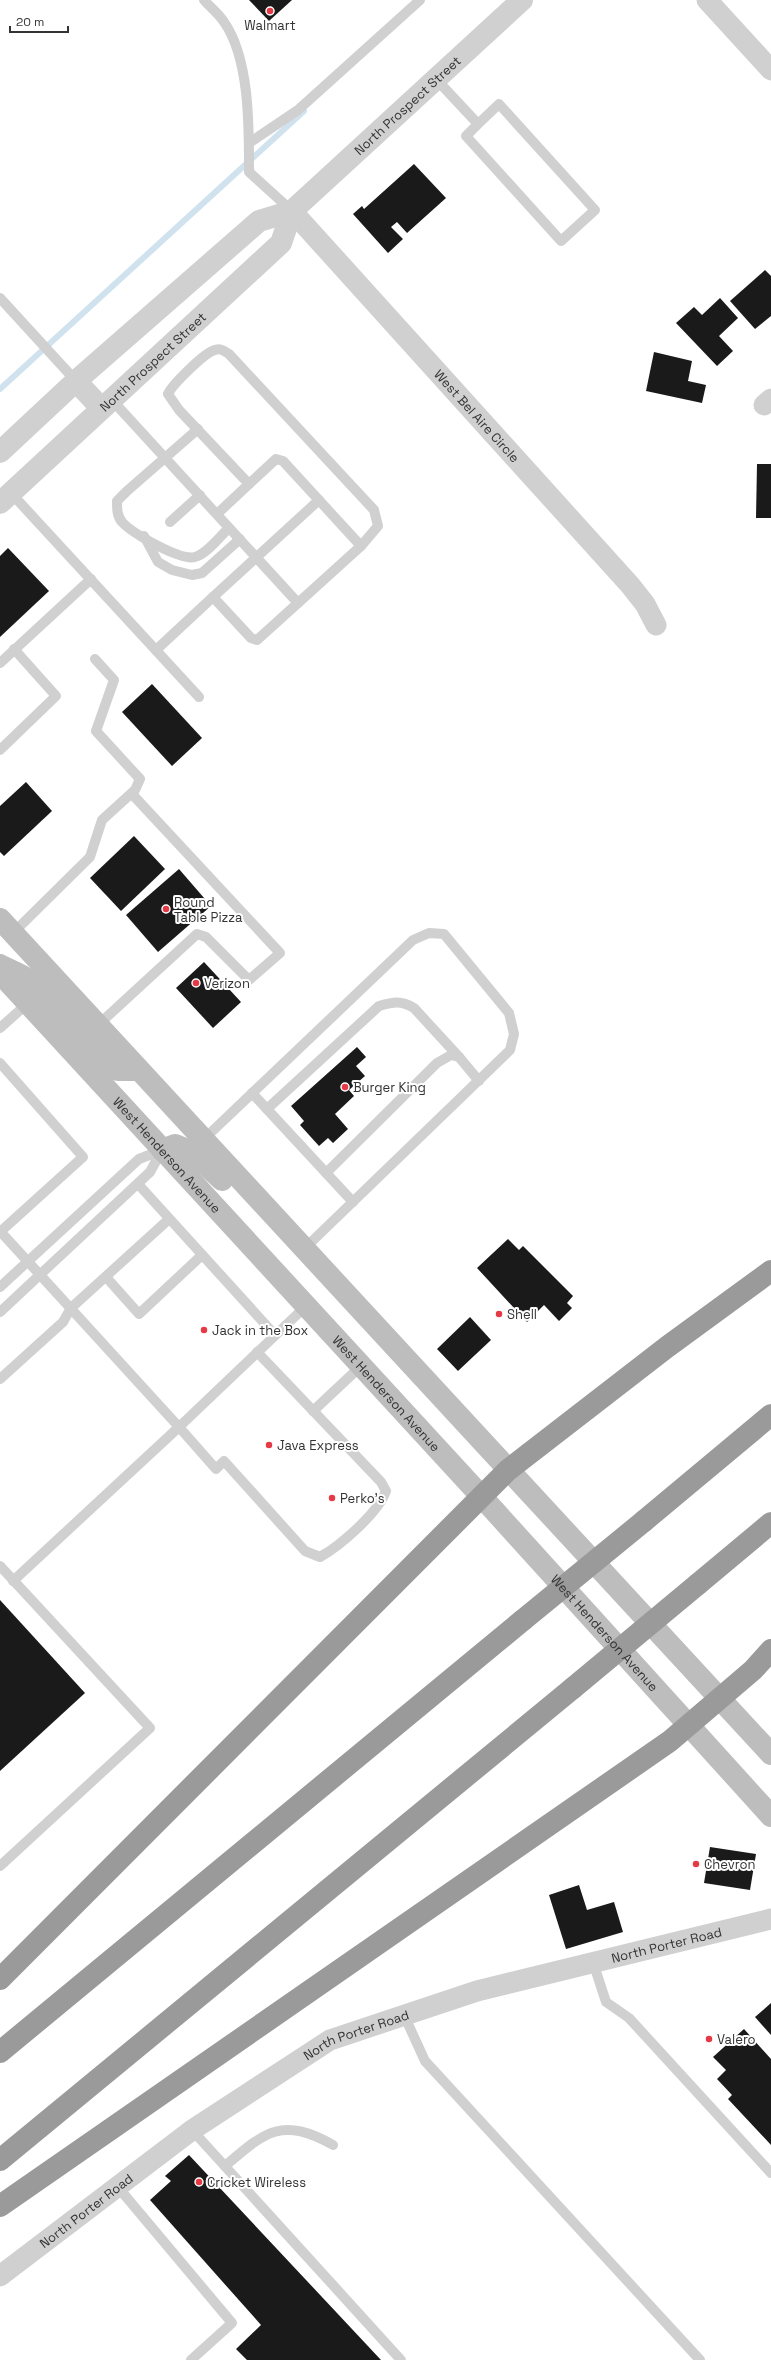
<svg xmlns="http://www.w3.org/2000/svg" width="771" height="2360" font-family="'Space Grotesk',sans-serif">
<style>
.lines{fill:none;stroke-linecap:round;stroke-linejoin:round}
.stream{stroke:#cfe2ee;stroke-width:6}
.building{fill:#1a1a1a}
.service{stroke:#d0d0d0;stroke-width:10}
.minor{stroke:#d0d0d0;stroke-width:21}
.tertiary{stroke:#d0d0d0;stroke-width:22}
.secondary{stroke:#bdbdbd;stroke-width:22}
.motorway{stroke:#9a9a9a;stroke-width:22}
.motorway-bridge{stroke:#9a9a9a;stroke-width:22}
.poi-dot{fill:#e63946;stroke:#fff;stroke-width:1.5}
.labels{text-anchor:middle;stroke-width:4;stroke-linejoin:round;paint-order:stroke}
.poi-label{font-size:13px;fill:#333;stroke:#fff;text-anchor:start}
.street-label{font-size:13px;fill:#333;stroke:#fff}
</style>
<rect width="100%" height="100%" fill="#fff"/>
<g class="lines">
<path class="stream" d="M0,389L304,111"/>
</g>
<g class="building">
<path d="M249,0H292L269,21Z"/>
<path d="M414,164L446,198L407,233L397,222L391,227L403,239L388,253L353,214L362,206L364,209Z"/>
<path d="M765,270L771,276V316L755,329L730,301Z"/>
<path d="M720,298L738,318L719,336L733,351L717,366L676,323L694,307L702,315Z"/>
<path d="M654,352L692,361L688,381L706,385L702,403L646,391Z"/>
<path d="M757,464H771V518H756Z"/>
<path d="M8,548L49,591L0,637V556Z"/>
<path d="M152,684L202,738L172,766L122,712Z"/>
<path d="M26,782L52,811L4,856L0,852V806Z"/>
<path d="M134,836L165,869L121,911L90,878Z"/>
<path d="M179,869L211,906L158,952L126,915Z"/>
<path d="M204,962L241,1002L213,1028L176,988Z"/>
<path d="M357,1047L366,1057L356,1066L365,1076L349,1090L354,1096L335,1114L348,1129L333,1143L328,1138L319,1146L300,1125L304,1121L291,1106Z"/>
<path d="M508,1239L519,1250L523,1246L573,1296L567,1303L572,1308L559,1321L544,1305L527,1322L477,1268Z"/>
<path d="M470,1317L491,1340L458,1371L437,1349Z"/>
<path d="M0,1600L85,1693L0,1771Z"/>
<path d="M710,1847L756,1854L750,1890L704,1883Z"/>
<path d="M579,1885L587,1910L614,1902L623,1932L566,1949L549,1895Z"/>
<path d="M771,2003V2035L755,2017Z"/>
<path d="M744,2029L771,2059V2145L728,2099L732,2095L717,2079L726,2070L713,2057Z"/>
<path d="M189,2155L381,2360H247L236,2349L261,2325L150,2200L171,2181L165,2176Z"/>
</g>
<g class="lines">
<g class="service">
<path d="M204,0C210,7 219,14 224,22C250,59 249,128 249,172L292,211"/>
<path d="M436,79L478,124L499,104L595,210L561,241L466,136L478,124"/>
<path d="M249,143L298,110L420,0"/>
<path d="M0,298L76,381"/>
<path d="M111,399L298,603L257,640L251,638L213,597L319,500"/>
<path d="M198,429L127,491L117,501C117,509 117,516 122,522C132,533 180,561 195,557C207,554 220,536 229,528"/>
<path d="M249,484L276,459L283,461L361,546L298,603"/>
<path d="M11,493L199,697"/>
<path d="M217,514L249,484L179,410L168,394C172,385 205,352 215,350C221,348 224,351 229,354L374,510L378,526L361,546"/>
<path d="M170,522L200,495"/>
<path d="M144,536L158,562L172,570L192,575L202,573L240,539"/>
<path d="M156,650L213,597"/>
<path d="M0,663L91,579"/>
<path d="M0,750L56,696L14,649"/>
<path d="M13,933L90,857L102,820L135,790L140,779L96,731L114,680L95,659"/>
<path d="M98,1025L197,934L206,937L249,980L280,953L132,794"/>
<path d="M0,1028L28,1003"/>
<path d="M0,1063L83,1157L0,1232"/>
<path d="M252,1093L353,1202"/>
<path d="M267,1109L379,1006C393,1002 401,1000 414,1008L459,1057"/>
<path d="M203,1140L413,940L429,933L444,934L509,1013L514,1034L510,1050L304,1249"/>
<path d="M326,1173L437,1063L451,1055L459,1057L479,1081"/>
<path d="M138,1184L275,1335"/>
<path d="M0,1231L179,1427L306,1306"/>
<path d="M106,1277L139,1314L202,1255"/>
<path d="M0,1287L139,1159L162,1150L150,1172L0,1312"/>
<path d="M0,1379L63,1322L71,1308L168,1220"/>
<path d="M313,1411L361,1366"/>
<path d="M0,1566L150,1728L0,1866"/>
<path d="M13,1581L179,1427L216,1469L224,1461L305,1551L320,1557C340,1546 378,1513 386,1491L381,1482L257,1352"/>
<path d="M593,1962L606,2002L629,2018L771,2173"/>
<path d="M404,2015L425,2061L700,2360"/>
<path d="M192,2130L401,2360"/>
<path d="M225,2166C265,2132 281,2116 333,2145"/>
<path d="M117,2186L232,2323L191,2360"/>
</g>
<g class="minor">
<path d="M707,0L771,70"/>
<path id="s1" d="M292,211L630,585L645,604L656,625"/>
<path d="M764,405L771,399"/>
<path id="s2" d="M0,2276L192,2130L330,2040L477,1991L771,1919"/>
</g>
<g class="tertiary">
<path d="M76,381L101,408"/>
<path id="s3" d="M0,452L76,381L259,221L292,211L522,0"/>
<path id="s4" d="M0,503L281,243L292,211"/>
</g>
<g class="secondary">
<path d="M0,919L771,1754"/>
<path d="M0,965C9,970 19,973 27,979C62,1003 85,1044 118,1070H139"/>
<path id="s5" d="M0,973L481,1496L771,1816"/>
<path d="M162,1150L175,1145L192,1152L222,1180"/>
</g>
<g class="motorway">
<path d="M644,1521L771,1415"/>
<path d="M698,1584L771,1523"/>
<path d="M0,1979L508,1470L667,1347L771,1271"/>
<path d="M0,2052L523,1620"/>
<path d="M0,2160L573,1688"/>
<path d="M0,2206L670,1741L753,1670L771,1650"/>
</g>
<g class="motorway-bridge">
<path d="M523,1620L644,1521"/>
<path d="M573,1688L698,1584"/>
</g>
</g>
<g class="poi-dot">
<circle cx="270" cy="11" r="4"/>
<circle cx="166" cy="909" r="4"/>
<circle cx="196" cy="983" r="4"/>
<circle cx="345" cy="1087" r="4"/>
<circle cx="499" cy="1314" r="4"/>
<circle cx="204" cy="1330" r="4"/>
<circle cx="269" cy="1445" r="4"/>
<circle cx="332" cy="1498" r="4"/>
<circle cx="696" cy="1864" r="4"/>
<circle cx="709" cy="2039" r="4"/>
<circle cx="199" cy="2182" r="4"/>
</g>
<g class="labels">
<g class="poi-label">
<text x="270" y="30" text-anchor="middle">Walmart</text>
<text x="174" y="907">Round<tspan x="174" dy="15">Table Pizza</tspan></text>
<text x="204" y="988">Verizon</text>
<text x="353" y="1092">Burger King</text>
<text x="507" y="1319">Shell</text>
<text x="212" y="1335">Jack in the Box</text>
<text x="277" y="1450">Java Express</text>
<text x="340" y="1503">Perko's</text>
<text x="704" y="1869">Chevron</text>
<text x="717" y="2044">Valero</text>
<text x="207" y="2187">Cricket Wireless</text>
</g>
<g class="street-label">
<text dy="5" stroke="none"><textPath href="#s3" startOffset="538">North Prospect Street</textPath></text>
<text dy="5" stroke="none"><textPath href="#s4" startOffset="208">North Prospect Street</textPath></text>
<text dy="5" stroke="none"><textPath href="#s1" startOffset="276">West Bel Aire Circle</textPath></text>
<text dy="5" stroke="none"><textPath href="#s5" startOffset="247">West Henderson Avenue</textPath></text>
<text dy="5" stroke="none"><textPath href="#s5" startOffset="571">West Henderson Avenue</textPath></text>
<text dy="5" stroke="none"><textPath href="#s5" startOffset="895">West Henderson Avenue</textPath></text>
<text dy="5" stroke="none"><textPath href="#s2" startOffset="756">North Porter Road</textPath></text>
<text dy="5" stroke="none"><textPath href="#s2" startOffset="432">North Porter Road</textPath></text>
<text dy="5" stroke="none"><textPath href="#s2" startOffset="108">North Porter Road</textPath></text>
</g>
</g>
<path d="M10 26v6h58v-6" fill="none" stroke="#333333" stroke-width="2"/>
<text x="16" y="26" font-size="12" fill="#333333" stroke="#ffffff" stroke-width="3" paint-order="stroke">20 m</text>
</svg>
